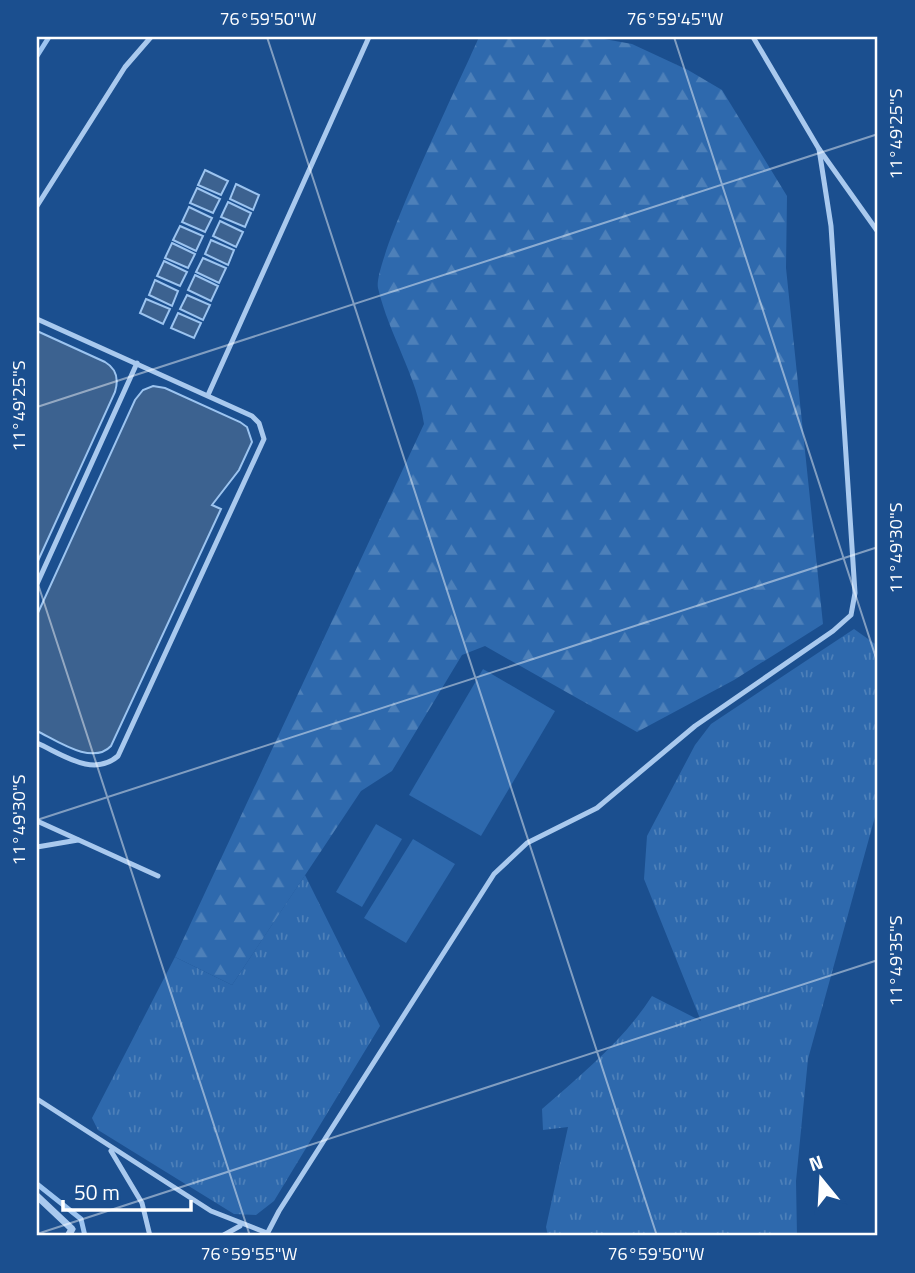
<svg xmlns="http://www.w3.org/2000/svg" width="915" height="1273" font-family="'Titillium Web',sans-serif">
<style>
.grass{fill:url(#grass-tufts)}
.forest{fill:url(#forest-firs)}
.pitch{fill:#2e69ad}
.water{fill:#3c6290;stroke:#9cc4f0;stroke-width:2}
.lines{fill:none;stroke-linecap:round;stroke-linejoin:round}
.stream{stroke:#9cc4f0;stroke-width:5}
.lane{stroke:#a9c9ee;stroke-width:5}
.street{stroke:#a9c9ee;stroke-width:7}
.ticks{fill:none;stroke:#fff;stroke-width:2;stroke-opacity:0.45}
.neatline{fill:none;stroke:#fff;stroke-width:2.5}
.ticks-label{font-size:18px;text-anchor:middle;fill:#fff}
</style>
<defs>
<pattern id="grass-tufts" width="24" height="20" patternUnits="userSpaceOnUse" patternTransform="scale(1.75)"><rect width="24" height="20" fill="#2e69ad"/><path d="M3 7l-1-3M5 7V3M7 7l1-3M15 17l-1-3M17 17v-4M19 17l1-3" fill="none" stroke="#4d80b9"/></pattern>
<pattern id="forest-firs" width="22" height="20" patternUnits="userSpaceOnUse" patternTransform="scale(1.75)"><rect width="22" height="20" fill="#2e69ad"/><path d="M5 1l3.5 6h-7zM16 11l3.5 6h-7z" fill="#4d80b9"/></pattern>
</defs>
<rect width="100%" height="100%" fill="#1b4f8f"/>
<g class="grass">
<path d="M854,629L878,646V806L808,1059L796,1181L797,1236H548L546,1227L568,1127L543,1130L542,1109C582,1074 623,1041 652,996L701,1021L644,879L647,836L695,745L711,724Z"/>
<path d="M305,875L380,1026L274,1201L256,1215L234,1214L98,1130L92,1118L175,957L232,985Z"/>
</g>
<path class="forest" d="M479,37H593L632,44L688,70L722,90L787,196L786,268L823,624L734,680L637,732L485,646L462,655L392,771L361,791L232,985L175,957L424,424C417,376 389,335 378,288C372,262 463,74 479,37Z"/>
<g class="pitch">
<path d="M483,669L555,711L481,836L409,795Z"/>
<path d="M376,824L402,839L362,907L336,892Z"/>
<path d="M413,839L455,864L406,943L364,918Z"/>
</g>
<g class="water">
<path d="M205,170L228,181L221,195L198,185Z"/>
<path d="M236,184L259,195L253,210L230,199Z"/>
<path d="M197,188L220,199L213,213L190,203Z"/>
<path d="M228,202L251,213L245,227L221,217Z"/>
<path d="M189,207L212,218L205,232L182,222Z"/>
<path d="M220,221L243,232L236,247L213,236Z"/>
<path d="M180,226L203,236L196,251L173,240Z"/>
<path d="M211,240L234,250L228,265L205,254Z"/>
<path d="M172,243L195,254L188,268L165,258Z"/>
<path d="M203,258L226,268L219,283L196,272Z"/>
<path d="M164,261L187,272L180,286L157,276Z"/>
<path d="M195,275L218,286L211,301L188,290Z"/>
<path d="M155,280L178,291L172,306L149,295Z"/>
<path d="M187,295L210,305L203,320L180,309Z"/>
<path d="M146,299L170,309L163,324L140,313Z"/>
<path d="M178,313L201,323L194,338L171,328Z"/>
<path d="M37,331L105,362C117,369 119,379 115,392L37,563Z"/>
<path d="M153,386L165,388L240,422L247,427L252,442L239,470L212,505L221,509L111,746C92,766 56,740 37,731V615L135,400L143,390Z"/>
</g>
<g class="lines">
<g class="stream">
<path d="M37,56L49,37"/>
<path d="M37,1184L81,1219L85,1236"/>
</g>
<g class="lane">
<path d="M753,37L819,149L878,232"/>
<path d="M37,206L125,67L151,37"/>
<path d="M37,319L252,416L259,423L264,439L118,756C93,778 62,754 37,743"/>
<path d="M208,395L369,37"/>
<path d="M37,584L137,363"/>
<path d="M37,821L158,876"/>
<path d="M37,847L78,840"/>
<path d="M37,1099L211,1211L267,1233"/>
<path d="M111,1151L142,1203L150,1236"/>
<path d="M222,1236L240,1226"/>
<path d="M266,1236L279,1211L494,874L527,843L597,808L695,726L833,631L851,615L855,593L831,226L819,149"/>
</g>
<path class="street" d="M37,1196L72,1229L68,1236"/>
</g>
<path class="ticks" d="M267,37L657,1236M674,37L878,664M37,407L878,134M37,581L250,1236M37,820L878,547M37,1234L878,960"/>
<rect width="915" height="1273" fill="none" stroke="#1b4f8f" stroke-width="77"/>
<g transform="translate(821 1179) rotate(342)" stroke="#1b4f8f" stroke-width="5" paint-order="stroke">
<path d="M0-5L12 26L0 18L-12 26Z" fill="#ffffff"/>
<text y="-10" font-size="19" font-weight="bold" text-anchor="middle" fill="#ffffff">N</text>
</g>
<path d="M63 1200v10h128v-10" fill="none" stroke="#ffffff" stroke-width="3.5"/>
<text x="74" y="1200" font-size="21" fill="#ffffff" stroke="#1b4f8f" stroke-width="5" paint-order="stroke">50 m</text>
<rect x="38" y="38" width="838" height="1196" class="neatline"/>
<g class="ticks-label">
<text x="268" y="25">76°59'50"W</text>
<text x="675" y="25">76°59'45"W</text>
<text transform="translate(896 134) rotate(-90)" y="6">11°49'25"S</text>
<text transform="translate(19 406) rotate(-90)" y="6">11°49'25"S</text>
<text transform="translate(896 548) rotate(-90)" y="6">11°49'30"S</text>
<text transform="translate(19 820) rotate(-90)" y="6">11°49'30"S</text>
<text transform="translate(896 961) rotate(-90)" y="6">11°49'35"S</text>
<text x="249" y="1260">76°59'55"W</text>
<text x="656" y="1260">76°59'50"W</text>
</g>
</svg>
